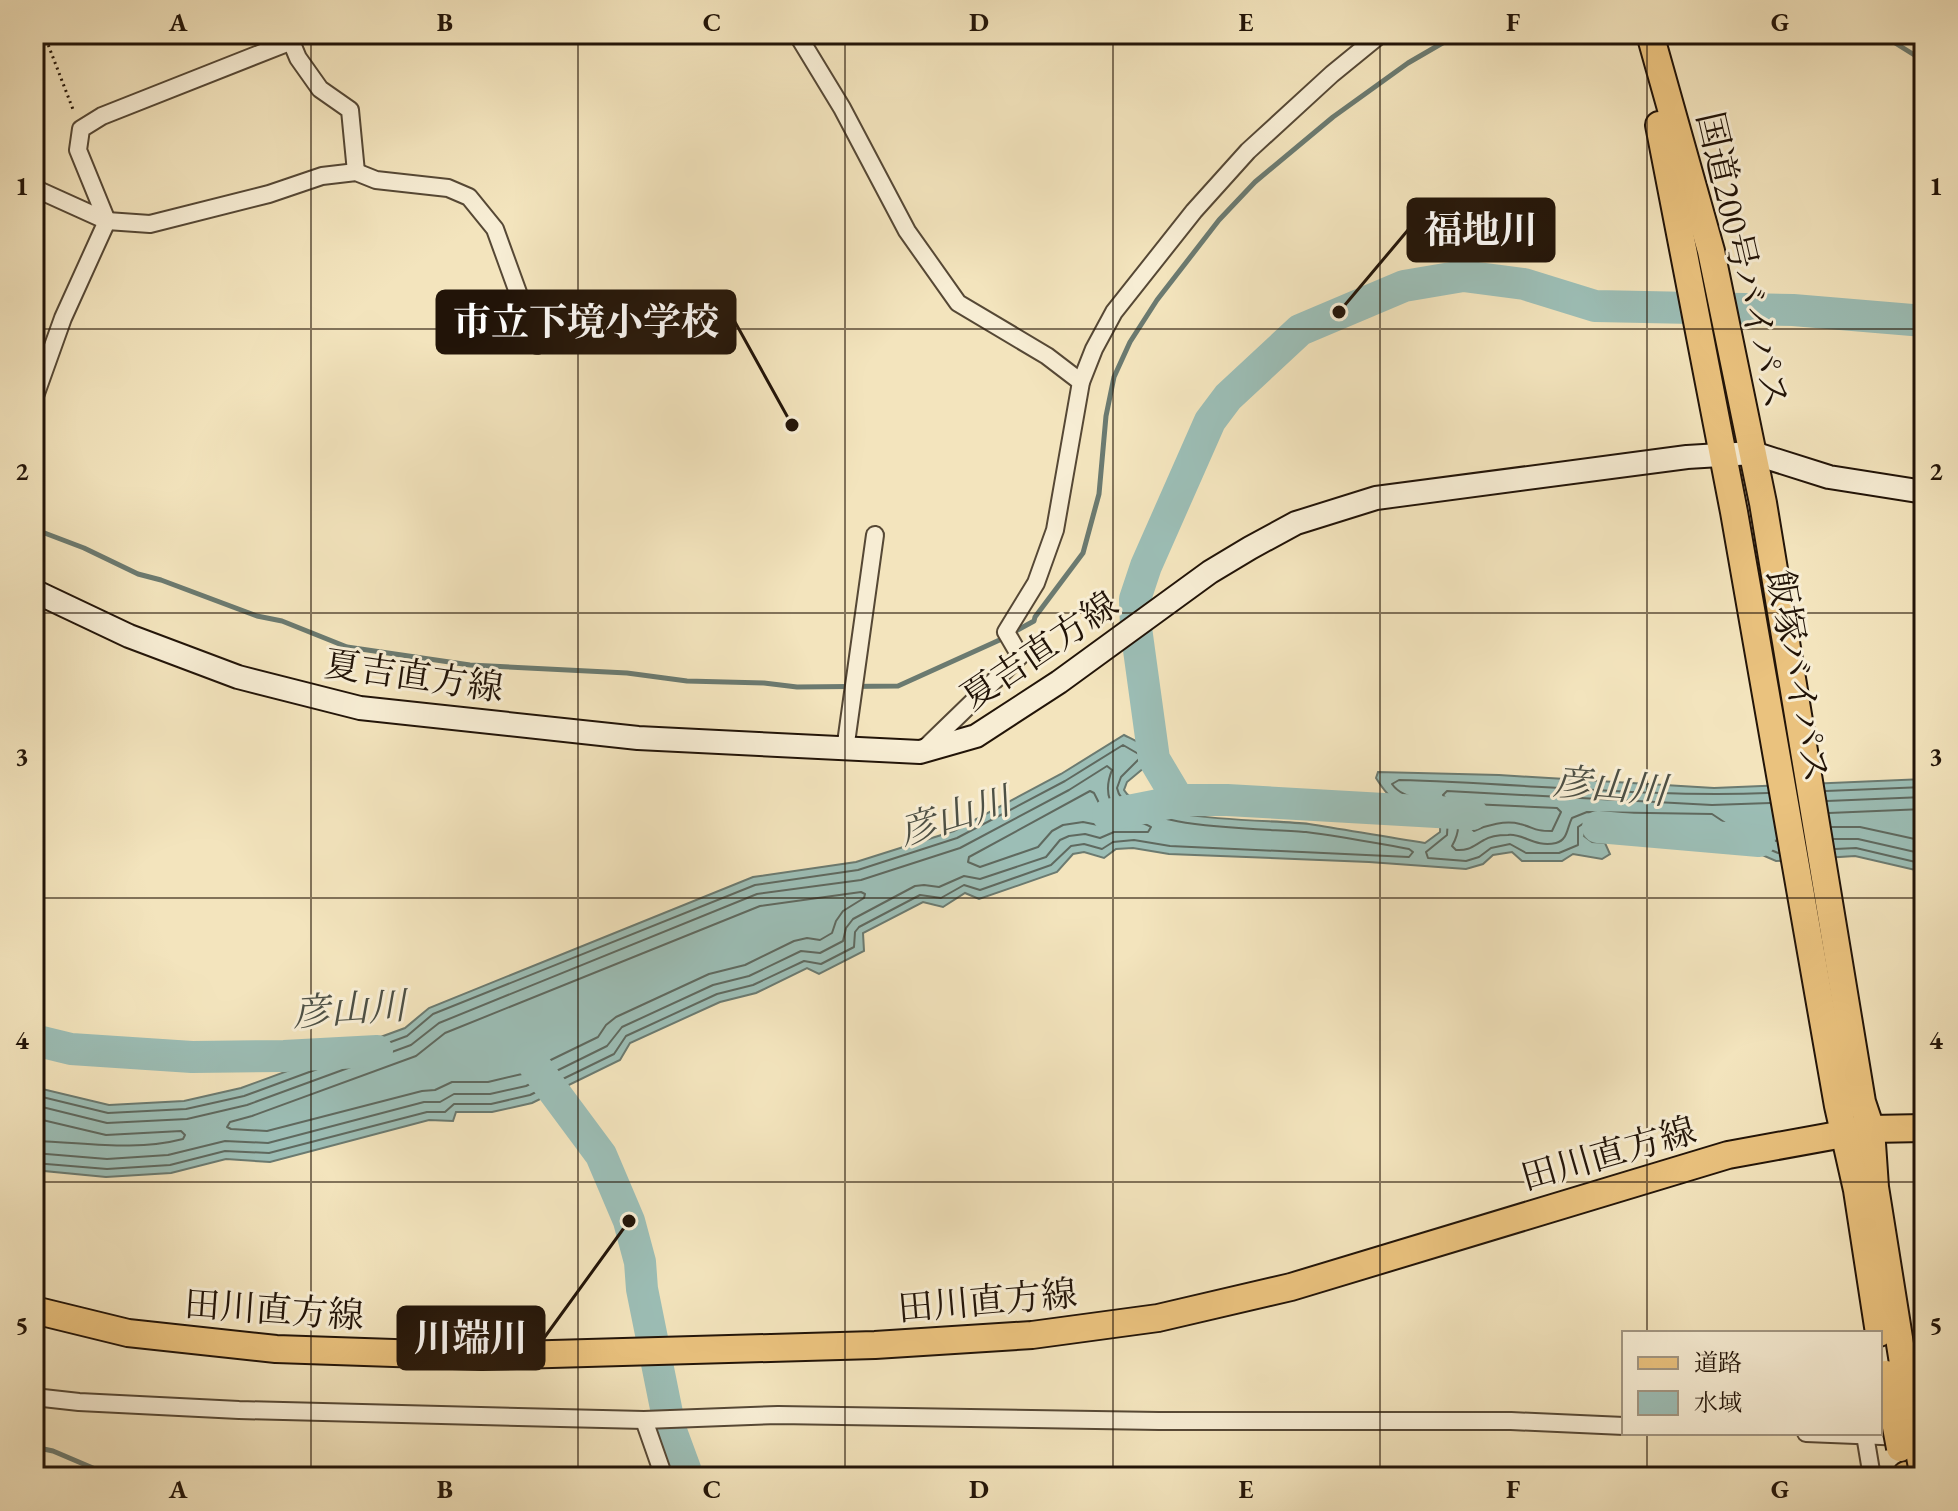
<svg xmlns="http://www.w3.org/2000/svg" width="1958" height="1511" font-family="'EB Garamond','Noto Serif JP',serif">
<style>
.water{fill:#9cbeb6;stroke:#6b7a70;stroke-width:2}
.lines{fill:none;stroke-linecap:round;stroke-linejoin:round}
.shore{stroke:#5f695f;stroke-width:2}
.stream{stroke:#6b7a70;stroke-width:5}
.river{stroke:#9cbeb6;stroke-width:32}
.minor-casing{stroke:#564835;stroke-width:20}
.secondary-casing{stroke:#221408;stroke-width:26}
.primary-casing{stroke:#221408;stroke-width:30}
.trunk-casing{stroke:#221408;stroke-width:30}
.path{stroke:#221408;stroke-width:3;stroke-dasharray:2 4;stroke-linecap:butt}
.minor{stroke:#f7edd4;stroke-width:16}
.secondary{stroke:#f7edd4;stroke-width:22}
.primary{stroke:#eac27e;stroke-width:26}
.trunk{stroke:#eac27e;stroke-width:26}
.trunk-bridge-casing{stroke:#221408;stroke-width:30;stroke-linecap:butt}
.trunk-bridge{stroke:#eac27e;stroke-width:26}
.grid{fill:none;stroke:#221408;stroke-width:2;stroke-opacity:0.55}
.labels{text-anchor:middle;stroke-width:6;stroke-linejoin:round;paint-order:stroke}
.street-label{font-size:36px;fill:#221408;stroke:#f7edd4}
.water-label{font-size:38px;font-style:italic;fill:#4d5045;stroke:#f7edd4}
.leader{fill:none;stroke:#221408;stroke-width:3}
.callout-dot{fill:#221408;stroke:#f7edd4;stroke-width:3}
.callout{fill:#221408;stroke:#221408;stroke-width:3}
.callout-label{font-size:38px;text-anchor:middle;font-weight:bold;fill:#fff}
.neatline{fill:none;stroke:#221408;stroke-width:3}
.grid-label{font-size:26px;text-anchor:middle;font-weight:bold;fill:#221408}
</style>
<rect width="100%" height="100%" fill="#f3e4bd"/>
<filter id="stains"><feTurbulence type="fractalNoise" baseFrequency=".0025" numOctaves="4"/><feColorMatrix values="0 0 0 0 .2 0 0 0 0 .09 0 0 0 0 .02 0 0 0 .5 -.17"/></filter>
<radialGradient id="worn" r=".72"><stop offset=".6" stop-color="#630" stop-opacity="0"/><stop offset="1" stop-color="#630" stop-opacity=".3"/></radialGradient>
<path class="water" d="M1124,735C1135,741 1152,746 1151,762L1127,782L1124,790C1143,823 1271,819 1309,824C1347,830 1386,837 1425,843L1440,832C1442,803 1416,811 1398,802C1389,798 1381,786 1376,778L1378,772L1499,775L1714,788L1924,779V872L1855,856L1776,861L1746,848L1725,845L1709,831L1586,829L1584,836L1592,842L1605,843L1610,854L1602,859L1573,854L1562,861H1522L1512,852L1493,855L1483,864L1466,869L1369,862L1169,854L1133,848L1116,849L1104,858L1084,852L1073,854L1057,872L979,899L965,893L943,907L923,902L863,933L864,951L819,974L807,968L756,993L720,1002L630,1043L620,1060L532,1103L492,1112H456L453,1121L429,1120L270,1162L226,1159L171,1173L106,1177L34,1170V1087L109,1105L184,1101L241,1088L405,1028L429,1008L753,877L856,862L954,831L1061,774Z"/>
<g class="lines">
<g class="shore">
<path d="M1090,791L1094,793L1106,817L1104,822L1098,825L1083,822L1063,825L1052,831L1038,847L980,867L968,862L969,857Z"/>
<path d="M1826,791L1924,787"/>
<path d="M1768,793C1647,798 1521,783 1399,780L1392,784C1405,803 1436,796 1448,817L1447,835L1426,852L1428,858L1466,861L1479,857L1491,848L1510,844L1526,853H1559L1578,845V827L1587,821L1710,824L1729,837L1748,840L1778,853"/>
<path d="M1827,801L1924,797"/>
<path d="M1770,803L1712,805L1447,791L1443,795C1457,811 1464,825 1452,846L1456,850C1469,851 1473,846 1484,840C1490,836 1501,835 1508,835C1523,833 1535,848 1556,843C1568,840 1567,827 1572,818L1587,812L1712,814L1733,828L1751,830L1776,841"/>
<path d="M1471,804L1557,808L1561,812L1552,831C1533,831 1536,828 1520,824C1506,820 1487,825 1474,831L1470,827L1468,808Z"/>
<path d="M1829,813L1924,809"/>
<path d="M1832,827H1860L1924,841"/>
<path d="M1834,839H1858L1924,854"/>
<path d="M1835,849L1856,848L1924,864"/>
<path d="M861,892L865,894L864,898L843,911L836,921L832,933L820,940L807,938L794,941L745,965L709,974L616,1017L606,1025L598,1037L522,1074L488,1082H452L435,1090L422,1091L267,1131L231,1129L227,1127L230,1122L252,1116L416,1056L445,1033L760,906Z"/>
<path d="M34,1095L108,1113L186,1109L244,1096L407,1036L433,1014L755,885L858,870L957,838L1065,781L1123,745L1142,756L1121,777L1117,788C1124,831 1269,828 1306,832C1340,836 1375,843 1409,849L1413,852L1409,857L1170,846L1134,840L1113,842L1102,849L1084,844L1071,846L1051,865L980,890L964,885L941,898L920,895L859,927L855,932L854,947L821,964L804,961L753,985L717,994L626,1036L614,1054L530,1095L491,1104H454L445,1112H427L269,1153L225,1151L170,1165L107,1169L34,1163"/>
<path d="M34,1105L107,1123L187,1119L247,1105L411,1045L439,1023L757,894L861,880L960,848L1069,790L1107,766L1112,770C1103,792 1109,812 1132,820C1140,823 1145,823 1151,827L1148,832H1114L1100,838L1085,834L1069,836L1060,840L1046,857L980,879L964,876L939,887L924,885L915,886L853,919L846,928L843,941L820,953L801,951L749,976L713,985L622,1027L607,1046L526,1086L490,1094H454L440,1102H424L268,1143L225,1141L168,1155L107,1159L34,1153"/>
<path d="M34,1118L106,1135L181,1131L185,1135L183,1139C133,1152 84,1142 34,1141"/>
</g>
<g class="stream">
<path d="M1873,34L1892,41L1924,61"/>
<path d="M34,529L84,548L138,574L161,580L257,616L282,621L347,647L470,665L627,673L687,681L764,683L797,687L898,686L1004,638"/>
<path d="M1012,633L1034,621L1035,617L1083,553L1099,494L1106,416L1114,377L1130,342L1157,300L1219,220L1255,182L1333,117L1408,63L1458,34"/>
<path d="M34,1447L53,1451L114,1477"/>
</g>
<g class="river">
<path d="M1179,801L1154,759L1136,628L1135,599L1146,566L1210,421L1228,397L1300,330L1404,286L1463,276L1524,284L1595,306L1793,310L1924,321"/>
<path d="M1108,815L1184,800H1227L1472,814"/>
<path d="M1598,827L1759,841"/>
<path d="M34,1040L71,1049L192,1057L284,1056L377,1051"/>
<path d="M529,1058L601,1155L629,1221L640,1262L642,1289L670,1428L688,1477"/>
</g>
<g class="minor-casing">
<g id="minor">
<path d="M288,34L298,58L320,89L350,110L356,172"/>
<path d="M797,34L842,108L907,231L958,303L1047,356L1081,382"/>
<path d="M34,188L107,221L150,224L269,194L322,176L356,172L376,180L448,188L469,197L495,229L537,345"/>
<path d="M34,399L63,318L107,221L78,150L81,129L102,116L292,41"/>
<path d="M924,749L1020,656L1006,632L1036,583L1055,530L1081,382L1094,349L1114,312L1194,211L1248,151L1332,74L1381,34"/>
<path d="M845,750L875,535"/>
<path d="M34,1397L79,1402L239,1410L644,1420L778,1415L1159,1421H1511L1624,1426"/>
<path d="M644,1420L664,1477"/>
<path d="M1806,1433L1906,1437"/>
<path d="M1865,1435L1872,1477"/>
</g>
</g>
<g class="secondary-casing">
<path id="secondary" d="M34,591L129,636L238,677L360,708L638,738L920,752L976,736L1059,682L1210,572L1250,548L1296,523L1376,498L1687,457L1753,453L1829,477L1924,492"/>
</g>
<g class="primary-casing">
<path id="primary" d="M34,1310L128,1333L276,1349L482,1356L875,1345L1032,1335L1158,1318L1291,1287L1728,1155L1871,1129L1924,1128"/>
</g>
<g class="trunk-casing">
<g id="trunk">
<path d="M1650,34L1711,251L1763,503L1862,1102L1871,1129L1875,1187L1903,1363"/>
<path d="M1659,125L1734,512L1838,1106L1857,1190L1879,1333"/>
<path d="M1906,1475V1477"/>
</g>
</g>
<path class="path" d="M44,34L74,112"/>
<use href="#minor" class="minor"/>
<use href="#secondary" class="secondary"/>
<use href="#primary" class="primary"/>
<use href="#trunk" class="trunk"/>
<g class="trunk-bridge-casing">
<g id="trunk-bridge">
<path d="M1903,1363L1923,1473"/>
<path d="M1886,1374L1900,1448"/>
</g>
</g>
<use href="#trunk-bridge" class="trunk-bridge"/>
</g>
<path class="grid" d="M311,34V1477M578,34V1477M845,34V1477M1113,34V1477M1380,34V1477M1647,34V1333M34,329H1924M34,613H1924M34,898H1924M34,1182H1924M1647,1433V1477"/>
<g class="labels">
<g class="street-label">
<text transform="translate(1744 260) rotate(77)" y="13">国道200号バイパス</text>
<text transform="translate(1039 650) rotate(-34)" y="13">夏吉直方線</text>
<text transform="translate(414 675) rotate(8)" y="13">夏吉直方線</text>
<text transform="translate(1799 676) rotate(80)" y="13">飯塚バイパス</text>
<text transform="translate(1608 1153) rotate(-16)" y="13">田川直方線</text>
<text transform="translate(987 1300) rotate(-5)" y="13">田川直方線</text>
<text transform="translate(274 1309) rotate(4)" y="13">田川直方線</text>
</g>
<g class="water-label">
<text transform="translate(1610 786) rotate(5)" y="13">彦山川</text>
<text transform="translate(954 816) rotate(-17)" y="13">彦山川</text>
<text transform="translate(349 1009) rotate(-4)" y="13">彦山川</text>
</g>
</g>
<path class="leader" d="M1339 312L1408 230M792 425L735 322M629 1221L544 1338"/>
<g class="callout-dot">
<circle cx="1339" cy="312" r="8"/>
<circle cx="792" cy="425" r="8"/>
<circle cx="629" cy="1221" r="8"/>
</g>
<g class="callout">
<rect x="1408" y="199" width="146" height="62" rx="8"/>
<rect x="437" y="291" width="298" height="62" rx="8"/>
<rect x="398" y="1307" width="146" height="62" rx="8"/>
</g>
<g class="callout-label">
<text x="1481" y="243">福地川</text>
<text x="586" y="335">市立下境小学校</text>
<text x="471" y="1351">川端川</text>
</g>
<rect width="1958" height="1511" fill="none" stroke="#f3e4bd" stroke-width="88"/>
<rect x="1622" y="1331" width="260" height="104" fill="#f7edd4" stroke="#a29682" stroke-width="2"/>
<rect x="1638" y="1357" width="40" height="12" fill="#eac27e" stroke="#a29682" stroke-width="2"/>
<text x="1694" y="1371" font-size="24" fill="#221408">道路</text>
<rect x="1638" y="1391" width="40" height="24" fill="#9cbeb6" stroke="#a29682" stroke-width="2"/>
<text x="1694" y="1411" font-size="24" fill="#221408">水域</text>
<rect x="44" y="44" width="1870" height="1423" class="neatline"/>
<g class="grid-label">
<text x="178" y="31">A</text>
<text x="445" y="31">B</text>
<text x="712" y="31">C</text>
<text x="979" y="31">D</text>
<text x="1246" y="31">E</text>
<text x="1513" y="31">F</text>
<text x="1780" y="31">G</text>
<text x="22" y="195">1</text>
<text x="1936" y="195">1</text>
<text x="22" y="480">2</text>
<text x="1936" y="480">2</text>
<text x="22" y="765">3</text>
<text x="1936" y="765">3</text>
<text x="22" y="1049">4</text>
<text x="1936" y="1049">4</text>
<text x="22" y="1334">5</text>
<text x="1936" y="1334">5</text>
<text x="178" y="1498">A</text>
<text x="445" y="1498">B</text>
<text x="712" y="1498">C</text>
<text x="979" y="1498">D</text>
<text x="1246" y="1498">E</text>
<text x="1513" y="1498">F</text>
<text x="1780" y="1498">G</text>
</g>
<rect width="100%" height="100%" filter="url(#stains)"/>
<rect width="100%" height="100%" fill="url(#worn)"/>
</svg>
